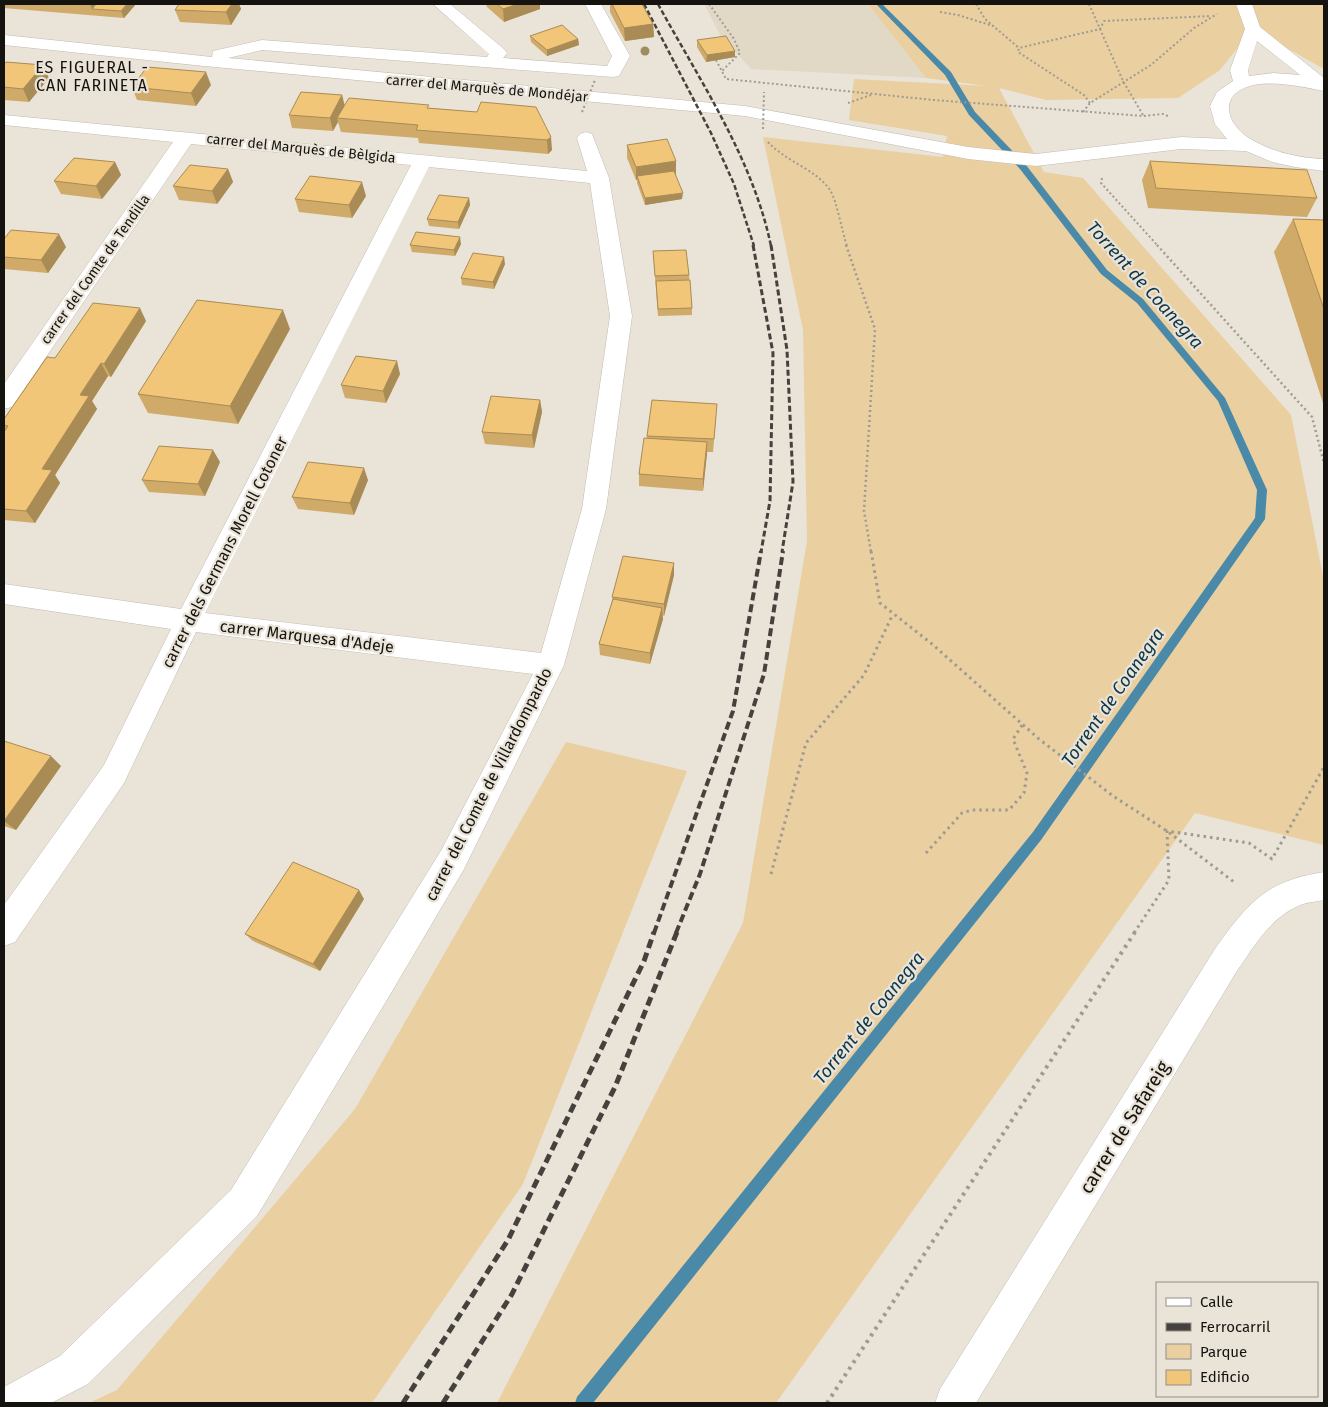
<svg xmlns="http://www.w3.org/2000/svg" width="1328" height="1407" font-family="'Fira Sans',sans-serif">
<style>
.built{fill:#e2d8c6}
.green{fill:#eacfa0}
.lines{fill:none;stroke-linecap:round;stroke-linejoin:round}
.stream{fill:#4a89a7;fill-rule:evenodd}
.minor-casing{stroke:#c2bbb1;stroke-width:1}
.path-far3{stroke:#9f9b92;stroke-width:2;stroke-dasharray:2 2.5;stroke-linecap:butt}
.path-far2{stroke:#9f9b92;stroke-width:2.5;stroke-dasharray:2 3;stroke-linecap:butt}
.path-far1{stroke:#9f9b92;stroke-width:3;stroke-dasharray:2.5 4;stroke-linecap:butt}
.path{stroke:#9f9b92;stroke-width:4;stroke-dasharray:3 5;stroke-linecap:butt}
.minor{fill:#fff;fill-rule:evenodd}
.rail-far3{stroke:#45423d;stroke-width:2.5;stroke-dasharray:5 2.5;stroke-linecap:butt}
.rail-far2{stroke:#45423d;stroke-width:3;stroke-dasharray:6 3;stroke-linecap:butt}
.rail-far1{stroke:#45423d;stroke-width:4;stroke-dasharray:8 4;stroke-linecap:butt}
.rail{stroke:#45423d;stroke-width:5;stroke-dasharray:9 5;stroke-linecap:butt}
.path-bridge{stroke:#9f9b92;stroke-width:2;stroke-dasharray:2 2.5;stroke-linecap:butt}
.tree{fill:#9e8c63}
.wall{fill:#cfaa68}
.shaded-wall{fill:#a98b55}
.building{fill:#f1c679;stroke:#a98b55}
.labels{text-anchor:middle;stroke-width:4.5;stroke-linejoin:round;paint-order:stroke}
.far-street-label{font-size:14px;fill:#15130f;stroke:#e9e3d8}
.far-quarter-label{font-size:16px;letter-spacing:1px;fill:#15130f;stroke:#e9e3d8}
.street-label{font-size:16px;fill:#15130f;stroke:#e9e3d8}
.water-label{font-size:18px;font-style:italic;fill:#0c3648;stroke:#e9e3d8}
.near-street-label{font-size:19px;fill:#15130f;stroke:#e9e3d8}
</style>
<rect width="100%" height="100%" fill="#e9e3d8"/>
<path class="built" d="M704,4H868L926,78L751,69L720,35Z"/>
<g class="green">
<path d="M868,4H1324V69L1253,29L1220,70L1178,98L1046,100L999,88L1044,172L1083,178L1291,415L1324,581V845L1195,813L776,1403H497L743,923L807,541L803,330L763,137L943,157L947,136L849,120L854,79L987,86L926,78Z"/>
<path d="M566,742L687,771L523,1184L372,1403H89L117,1390L355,1109Z"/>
</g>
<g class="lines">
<path class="stream" d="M876,4H882L951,72L975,112L1026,165L1107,270L1143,299L1225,398L1267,490L1265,519L1041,840L593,1403H575L577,1397L1033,832L1255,518L1257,490L1218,401L1137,303L1101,274L1020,169L969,115L945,75Z"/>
<g class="minor-casing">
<g id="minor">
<path d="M433,4H450L504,49L507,53L503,58L607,66L612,56L585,4H601L630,56L619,76L613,77L262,50L228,58L745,106L968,147L1036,154L1181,137L1227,139L1215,124L1210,106L1217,92L1233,81L1230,70L1245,29L1236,4H1252L1260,27L1324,78V91C1303,87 1282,82 1260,84C1217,89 1222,124 1254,141C1276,153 1300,158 1324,159V171L1295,167L1272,162L1246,151L1181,149L1036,166L968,159L745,116L204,66L4,45V35L212,57L213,51L262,40L487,57L489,54ZM1257,41L1300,75L1273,73L1249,76L1248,70Z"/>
<path d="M4,115L587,171L577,138L580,134L586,132L592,134L609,178L632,316L606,509L564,665L464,869L388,998L257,1216L88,1384L51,1403H4V1387L60,1356L231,1190L442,849L533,674L196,632L124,783L15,942L4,946V905L104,765L171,629L4,604V584L181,609L411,165L191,144L12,407L4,409V384L173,142L4,125ZM429,167L590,183L610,316L582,509L541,653L205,613Z"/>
<path d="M1324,872V900C1315,902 1306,902 1298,906C1269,919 1252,949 1235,974L976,1403H935L940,1389L1213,952C1246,905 1264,881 1324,872Z"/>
</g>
</g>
<g class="path-far3">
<path d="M709,4L734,39L740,53L722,71"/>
<path d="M976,4L985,19L1019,48"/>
<path d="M1089,4L1123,81L1143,115"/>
<path d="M940,12L958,15L993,26"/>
<path d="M716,60L726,79L934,100L1143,116L1163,114L1168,116"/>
<path d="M848,103L871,95"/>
<path d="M1090,103L1084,95L1018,52L1019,48L1100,29L1104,21L1211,16"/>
<path d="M1083,112L1090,103L1151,65L1194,28L1217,14"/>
<path d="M768,142C785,161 817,170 830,190C837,201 842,232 847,246"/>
<path d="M1102,178L1101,183L1158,246"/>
</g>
<g class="path-far2">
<path d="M846,245L875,329L864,511L871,552"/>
<path d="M1157,245L1312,417L1324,463"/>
</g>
<g class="path-far1">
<path d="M871,551L880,603L932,644L1039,739L1113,796L1167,831L1234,882"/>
<path d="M926,853L962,813L972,810H1009L1024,793L1027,773L1013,739L1023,724"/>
<path d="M771,874L806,743L864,675L893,614"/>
<path d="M1134,933L1169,880L1167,831L1249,843L1272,859L1324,767"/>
</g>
<path class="path" d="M827,1403L1135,932"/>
<use href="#minor" class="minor"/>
<g class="rail-far3">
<path d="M644,4L711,133L734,184L754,246"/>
<path d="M658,4C700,81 753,159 771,246"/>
</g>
<g class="rail-far2">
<path d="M753,245L773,353L770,501L761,552"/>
<path d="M771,245L787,350L793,482L782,552"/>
</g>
<g class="rail-far1">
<path d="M654,933L733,711L761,551"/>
<path d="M676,933L700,874L764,674L783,551"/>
</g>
<g class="rail">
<path d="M403,1403L508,1240L644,961L654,932"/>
<path d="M443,1403L512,1294L615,1087L677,932"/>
</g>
<g class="path-bridge">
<path d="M582,112L595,80"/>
<path d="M763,129L764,92"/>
</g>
</g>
<circle class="tree" cx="645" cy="51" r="4.5"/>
<g class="wall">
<path d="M4,4H136L124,18L4,8Z"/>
<path d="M179,4H239L241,9L231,25L180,22L175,10Z"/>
<path d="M486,4H540V9L504,22L487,7Z"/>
<path d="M610,4H642L653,24L654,37L625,41L610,12Z"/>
<path d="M530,36L578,39L579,45L547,56L531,42Z"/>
<path d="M697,40L735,57L706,62L697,47Z"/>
<path d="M4,64L49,78L29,102L4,100Z"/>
<path d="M211,85L196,106L137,100L132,87Z"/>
<path d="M342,95L345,106L429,108L477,112L536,107L552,150L548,154L419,143L418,138L341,132L338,122L333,131L292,128L289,115Z"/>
<path d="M627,145L676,161V174H675L682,199L645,205L637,183V180H636L627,158Z"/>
<path d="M1150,161L1317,198L1307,217L1148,208L1142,180Z"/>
<path d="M115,162L121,175L102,199L61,194L54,181Z"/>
<path d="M228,169L233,182L217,204L179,200L173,186Z"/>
<path d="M366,196L352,218L299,212L295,199Z"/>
<path d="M469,198L470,205L459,229L429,226L427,219Z"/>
<path d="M1293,219L1324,220V406L1274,252Z"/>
<path d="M4,239L66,247L48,273L4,269Z"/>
<path d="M461,244L455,256L412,252L410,245Z"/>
<path d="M653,251L689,275L692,308V315L658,316Z"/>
<path d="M505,264L494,289L462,285L461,278Z"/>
<path d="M146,321L111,377L108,376L92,401L97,409L55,475L60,483L35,523L4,520V419L55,358Z"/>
<path d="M290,329L238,424L148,413L138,394Z"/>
<path d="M400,374L386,403L345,398L341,385Z"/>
<path d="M540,400L542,412L534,448L485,444L482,432Z"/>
<path d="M716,417L713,452H707L703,491L639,486V474L647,436Z"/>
<path d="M220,462L205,496L149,492L142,480Z"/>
<path d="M368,480L354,515L298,509L292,497Z"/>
<path d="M674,563V575L664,616L662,615L663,619L650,664L600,655L599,644L612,601V597Z"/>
<path d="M4,741L61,766L16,830L4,826Z"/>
<path d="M364,899L320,971L253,941L245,934Z"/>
</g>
<g class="shaded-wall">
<path d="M90,4H105L92,9Z"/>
<path d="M127,4H136L124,18L121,11Z"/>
<path d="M232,4H239L241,9L231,25L226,12Z"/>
<path d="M518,4H540V9L504,22L503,9Z"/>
<path d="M653,24L654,37L625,41L624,28Z"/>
<path d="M578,39L579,45L547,56V50Z"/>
<path d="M735,51V57L706,62L707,55Z"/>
<path d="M43,65L49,78L29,102L23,89Z"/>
<path d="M206,72L211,85L196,106L191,93Z"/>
<path d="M342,95L345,108L337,118L338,122L333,131L330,118Z"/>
<path d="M551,137L552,150L548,154L547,140Z"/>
<path d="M676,161V174L638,180L637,176V180H636V167Z"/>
<path d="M115,162L121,175L102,199L96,186Z"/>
<path d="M228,169L233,182L217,204L212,191Z"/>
<path d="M362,182L366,196L352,218L349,205Z"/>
<path d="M683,193L682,199L645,205V198Z"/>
<path d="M469,198L470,205L459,229L458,222Z"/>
<path d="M59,234L66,247L48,273L41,260Z"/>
<path d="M460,237L461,244L455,256L454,250Z"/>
<path d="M504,257L505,264L494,289L493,282Z"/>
<path d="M140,308L146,321L111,377L104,364Z"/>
<path d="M283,310L290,329L238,424L230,406Z"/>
<path d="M397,361L400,374L386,403L383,391Z"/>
<path d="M101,363L108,376L92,401L97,409L55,475L60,483L35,523L26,511L42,469L80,395Z"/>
<path d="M540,400L542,412L534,448L532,435Z"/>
<path d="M707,442V454L703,491V479Z"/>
<path d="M213,450L220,462L205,496L198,484Z"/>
<path d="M364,468L368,480L354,515L350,503Z"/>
<path d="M674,563V575L664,616V604Z"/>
<path d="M662,608L663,619L650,664V653Z"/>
<path d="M51,756L61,766L16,830L4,821Z"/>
<path d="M359,890L364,899L320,971L313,964Z"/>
</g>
<g class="building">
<path d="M96,4H127L121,11L92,9Z"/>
<path d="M179,4H232L226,12L175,10Z"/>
<path d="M497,4H518L503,9Z"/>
<path d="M612,4H642L653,24L624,28Z"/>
<path d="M562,25L578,39L547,50L530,36Z"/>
<path d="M726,36L735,51L707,55L697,40Z"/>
<path d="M6,62L43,65L23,89L4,87V64Z"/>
<path d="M147,67L206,72L191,93L132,87Z"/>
<path d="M301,92L342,95L330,118L289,115Z"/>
<path d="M349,98L429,105L427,108L477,112L481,102L536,107L551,137L547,140L468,134L416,130L418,125L337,118Z"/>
<path d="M667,139L676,161L636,167L627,145Z"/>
<path d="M74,158L115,162L96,186L54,181Z"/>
<path d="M1150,161L1307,170L1317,198L1156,188Z"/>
<path d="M190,165L228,169L212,191L173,186Z"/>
<path d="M674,171L683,193L645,198L637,176Z"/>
<path d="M310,176L362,182L349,205L295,199Z"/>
<path d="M439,195L469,198L458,222L427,219Z"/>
<path d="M1293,219L1324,220V309Z"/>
<path d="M11,230L59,234L41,260L4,257V239Z"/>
<path d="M416,232L460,237L454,250L410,245Z"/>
<path d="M686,250L689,275L655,276L653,251Z"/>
<path d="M473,253L504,257L493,282L461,278Z"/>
<path d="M690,280L692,308L658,309L656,281Z"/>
<path d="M197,300L283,310L230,406L138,394Z"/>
<path d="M93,303L140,308L104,364L101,363L80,395L89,396L42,469L52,470L26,511L4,509V432L8,426L4,425V419L47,357L55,358Z"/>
<path d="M356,356L397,361L383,391L341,385Z"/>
<path d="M491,396L540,400L532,435L482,432Z"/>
<path d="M652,400L717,404L714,439L647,436Z"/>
<path d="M644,438L707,442L703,479L639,474Z"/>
<path d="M159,446L213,450L198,484L142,480Z"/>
<path d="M308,462L364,468L350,503L292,497Z"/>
<path d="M623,556L674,563L664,604L612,597Z"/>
<path d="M613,599L662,608L650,653L599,644Z"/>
<path d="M4,741L51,756L4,821Z"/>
<path d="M293,862L359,890L313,964L245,934Z"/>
</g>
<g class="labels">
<g class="far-street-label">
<text transform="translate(487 88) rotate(5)" y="5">carrer del Marquès de Mondéjar</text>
<text transform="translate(301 148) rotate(6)" y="5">carrer del Marquès de Bèlgida</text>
<text transform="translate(95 269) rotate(-55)" y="5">carrer del Comte de Tendilla</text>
</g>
<g class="far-quarter-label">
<text x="92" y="73">ES FIGUERAL -<tspan x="92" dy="18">CAN FARINETA</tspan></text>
</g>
<g class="street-label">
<text transform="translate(224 552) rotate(-63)" y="6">carrer dels Germans Morell Cotoner</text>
<text transform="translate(307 636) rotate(7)" y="6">carrer Marquesa d'Adeje</text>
<text transform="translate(488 784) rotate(-63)" y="6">carrer del Comte de Villardompardo</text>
</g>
<g class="water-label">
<text transform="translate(1145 285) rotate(48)" y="6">Torrent de Coanegra</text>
<text transform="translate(1113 697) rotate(-55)" y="6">Torrent de Coanegra</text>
<text transform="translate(869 1018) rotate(-51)" y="6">Torrent de Coanegra</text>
</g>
<g class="near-street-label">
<text transform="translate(1124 1127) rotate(-58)" y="7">carrer de Safareig</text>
</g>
</g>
<rect width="1328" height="1407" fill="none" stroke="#15130f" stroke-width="10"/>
<rect x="1156" y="1282" width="162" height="115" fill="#e9e3d8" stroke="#949088"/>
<rect x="1166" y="1298" width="25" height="8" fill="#ffffff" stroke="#949088"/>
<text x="1200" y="1307" font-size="15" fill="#15130f">Calle</text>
<rect x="1166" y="1323" width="25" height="8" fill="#45423d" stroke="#949088"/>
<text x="1200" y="1332" font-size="15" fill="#15130f">Ferrocarril</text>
<rect x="1166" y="1344" width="25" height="15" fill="#eacfa0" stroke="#949088"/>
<text x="1200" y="1357" font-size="15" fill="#15130f">Parque</text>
<rect x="1166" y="1370" width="25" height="15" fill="#f1c679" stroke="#949088"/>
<text x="1200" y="1382" font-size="15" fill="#15130f">Edificio</text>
</svg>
